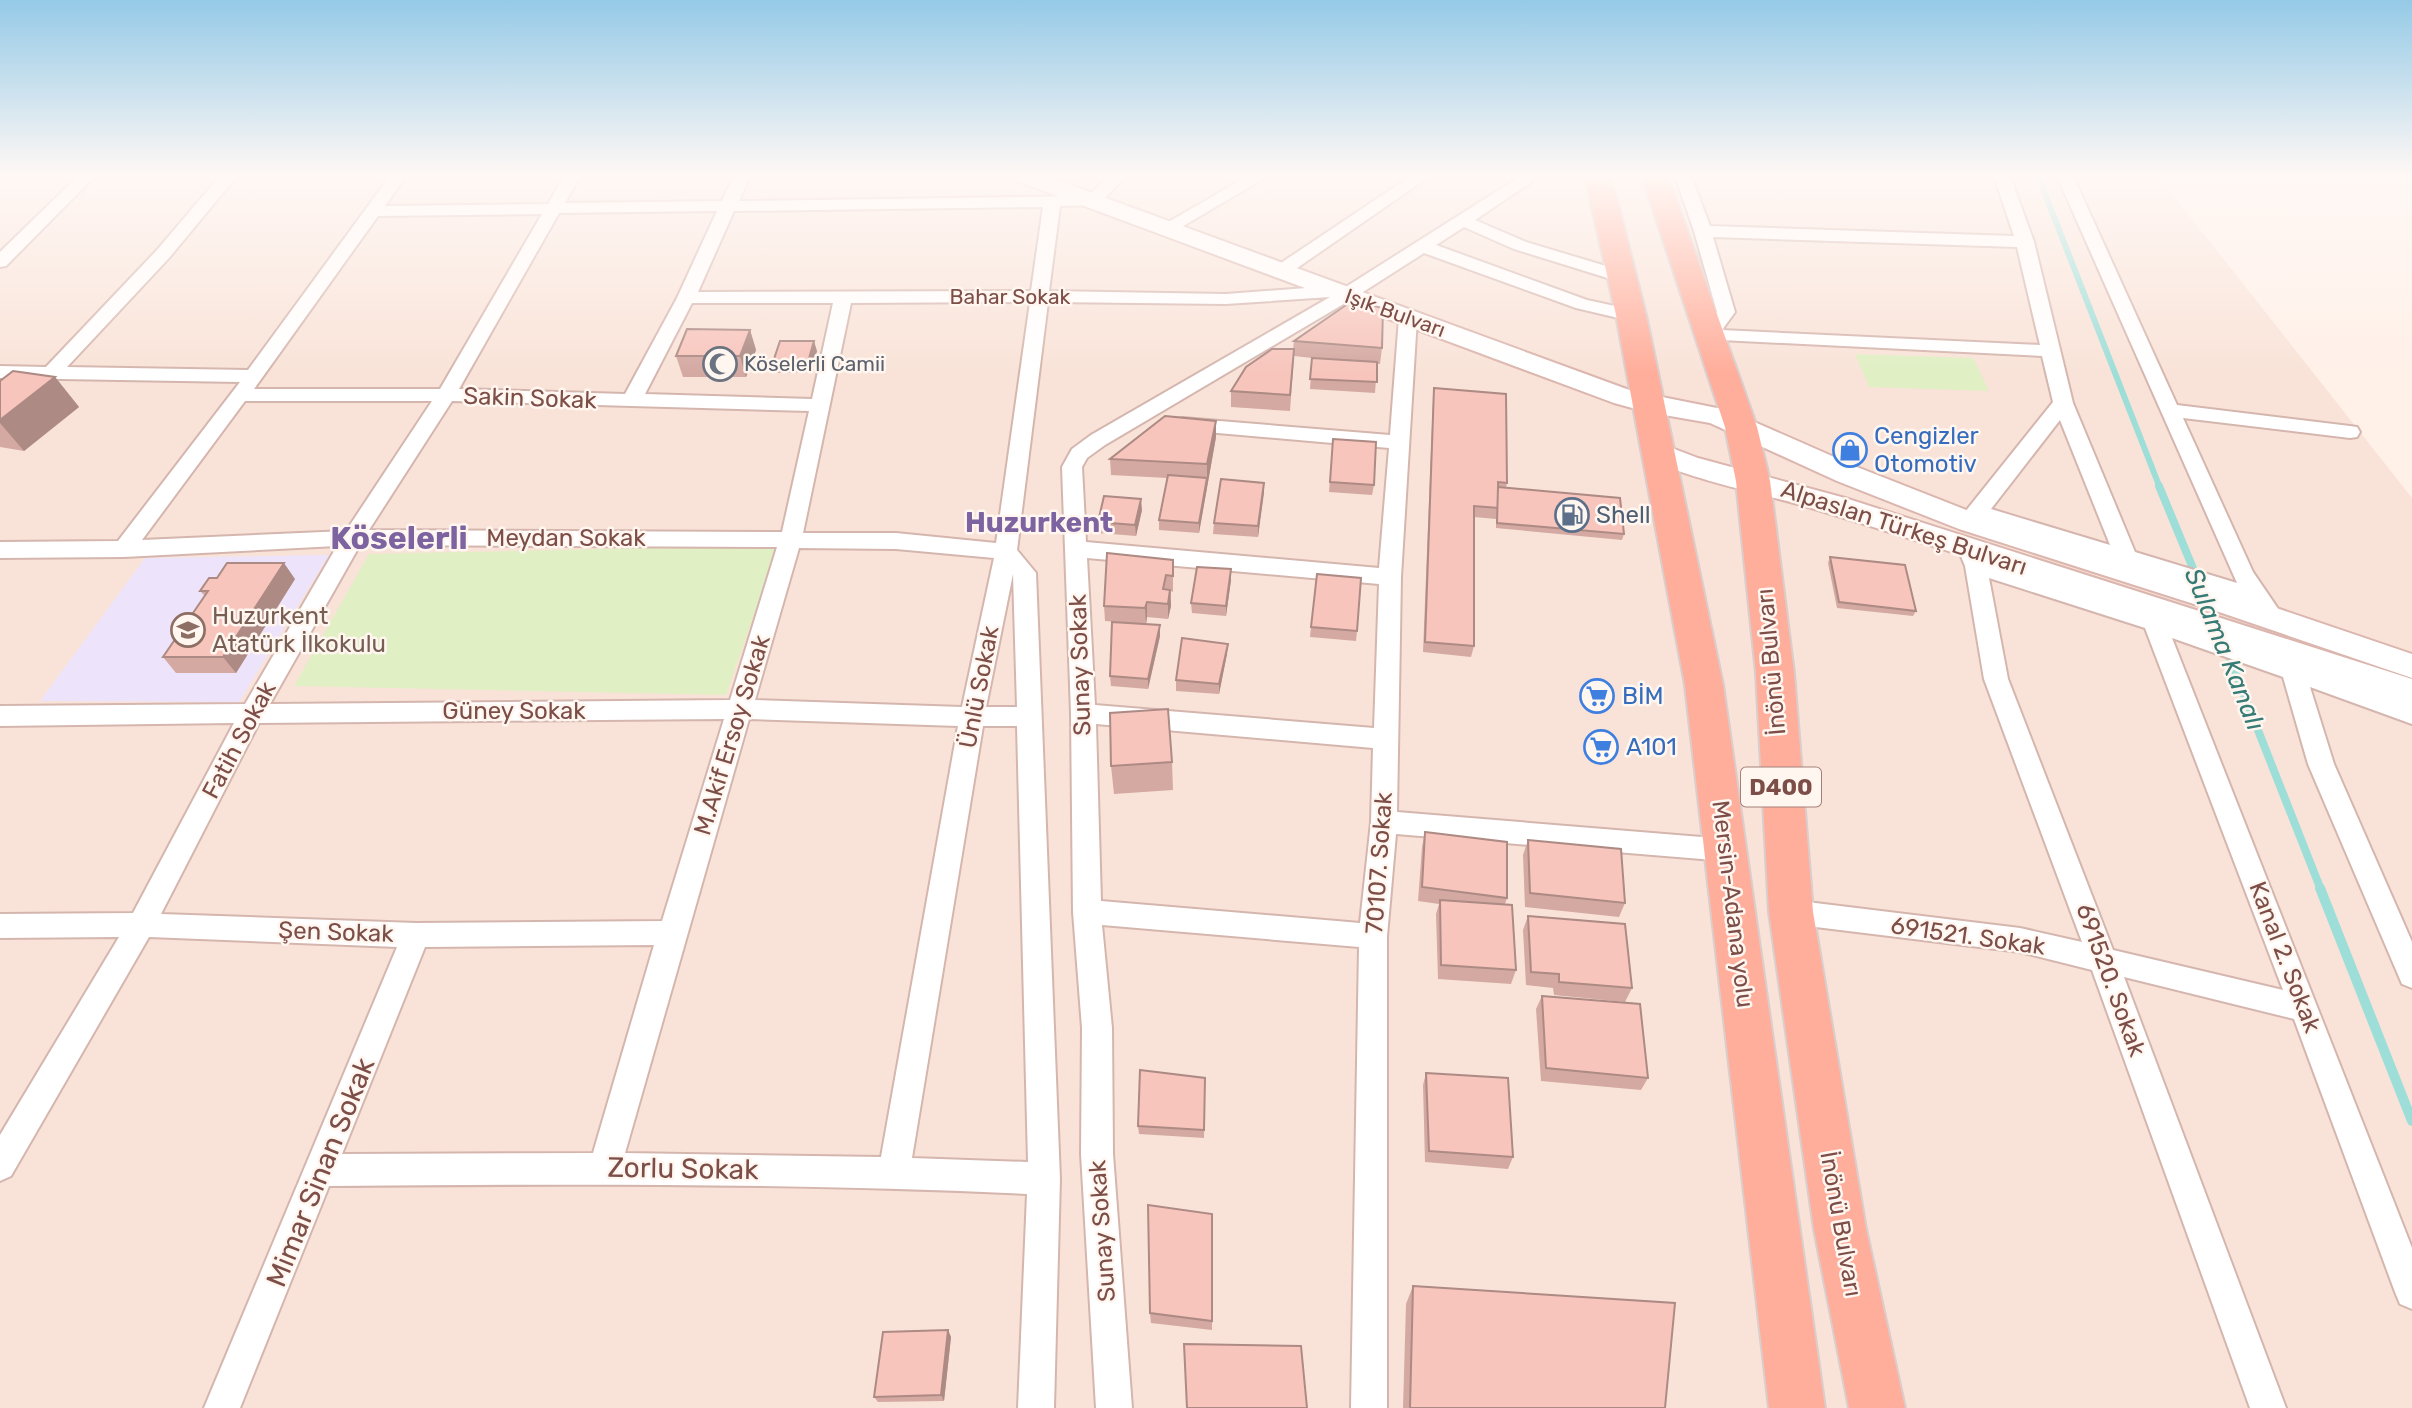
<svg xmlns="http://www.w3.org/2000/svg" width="2412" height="1408" font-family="Rubik,sans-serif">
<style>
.residential{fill:#f9e3d8}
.education{fill:#ede4fb}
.green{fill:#e0efc4}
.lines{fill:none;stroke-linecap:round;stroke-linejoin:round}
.stream-far2{stroke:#9eded8;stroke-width:6}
.stream-far1{stroke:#9eded8;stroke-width:8}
.stream{stroke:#9eded8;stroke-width:10}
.minor-casing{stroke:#d5b6ae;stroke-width:4}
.secondary-casing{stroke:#dbb6ae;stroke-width:4}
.trunk-casing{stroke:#dbcdcc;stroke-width:4}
.minor{fill:#fff;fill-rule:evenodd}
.secondary{fill:#fff;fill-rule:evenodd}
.trunk{fill:#ffae9b;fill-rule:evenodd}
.wall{fill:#d4a9a2}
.shaded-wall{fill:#ad8a84}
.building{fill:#f7c5bc;stroke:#ad8a84;stroke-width:2}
.labels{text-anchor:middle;stroke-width:5;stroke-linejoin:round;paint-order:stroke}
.far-street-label{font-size:21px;fill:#7d4e48;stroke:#fff6f0}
.far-worship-label{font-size:21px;fill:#5b616d;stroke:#fff6f0;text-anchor:start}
.shield{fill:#fff6f0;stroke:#a4807a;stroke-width:2}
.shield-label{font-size:23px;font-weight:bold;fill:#7d4e48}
.street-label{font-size:24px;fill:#7d4e48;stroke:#fff6f0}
.shop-label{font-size:24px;fill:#366cbe;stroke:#fff6f0;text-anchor:start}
.service-label{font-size:24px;fill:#4e5e75;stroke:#fff6f0;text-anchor:start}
.education-label{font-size:24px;fill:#785e54;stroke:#fff6f0;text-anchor:start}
.water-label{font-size:26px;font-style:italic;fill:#367b76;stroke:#fff6f0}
.quarter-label{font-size:28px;font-weight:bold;fill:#7d64a0;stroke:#fff6f0}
.near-street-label{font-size:28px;fill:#7d4e48;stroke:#fff6f0}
.district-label{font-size:32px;font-weight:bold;fill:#7d64a0;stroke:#fff6f0}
</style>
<rect width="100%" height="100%" fill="#fff0e8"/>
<path class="residential" d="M0,176H2158L2412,498V1408H0Z"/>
<path class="education" d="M329,555L239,702L40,701L145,558Z"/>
<g class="green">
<path d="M1855,354L1973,358L1989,391L1869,387Z"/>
<path d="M778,545L726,695L294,686L369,554Z"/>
</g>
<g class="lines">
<path class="stream-far2" d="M2038,176L2160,488"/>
<g class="stream-far1">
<path d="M2159,486L2197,578"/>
<path d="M2226,649L2321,890"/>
</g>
<path class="stream" d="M2320,888L2412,1121"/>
<g class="minor-casing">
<g id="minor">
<path d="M78,176H95L6,266L0,267V252Z"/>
<path d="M220,176H237L169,258L67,367L248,370L390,176H406L385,206L548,204L564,176H580L565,203L722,201L734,176H750L739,201L1088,196L1109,176H1126L1098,205L1060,206L1049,291L1226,294L1333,286L1341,290L1521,176H1540L1475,220L1526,242L1626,272L1629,276L1626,280H1614L1514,249L1464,227L1436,245L1587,300L1638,311L1640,315L1638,319L1631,321L1576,308L1424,253L1352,299L1105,445L1087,458L1082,467L1086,542L1379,568L1389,448L1183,430L1176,429L1173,424L1176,419L1183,418L1390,435L1399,318L1408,312L1415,314L1417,318L1401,577L1397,812L1726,839L1735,842L1739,850L1735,858L1726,861L1396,834L1387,936V1408H1351L1359,947L1102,925L1112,1028L1113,1154L1132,1408H1096L1081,1154L1082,1028L1073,912L1071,713L1062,467L1072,449L1091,435L1330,297L1226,304L1048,302L1017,550L1036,573L1060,1179L1054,1408H1018L1027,1194C795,1183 562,1184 329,1186L240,1408H204L397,947L149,937L11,1176L0,1181V1135L119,937L0,938V914L133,913L234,723L0,726V706L245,704L337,546L124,557L0,558V542L118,541L240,382L0,378V366L46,367L157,250ZM1043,207L1031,291L698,292L734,211ZM717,211L677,298L625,394L459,389L559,213ZM542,214L440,389H254L378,216ZM1030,302L996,543L896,533H803L851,303ZM692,303H833L812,399L645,394ZM245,401H432L346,531L142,540ZM452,401L809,411L782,532L369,530ZM360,545L777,547L730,700L270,704ZM799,548L896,549L994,558L962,707L755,700ZM1087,558L1379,584L1374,728L1095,705ZM1013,574L1017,707H986ZM724,719L662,921L416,923L161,914L259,723ZM749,719L958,726L881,1157L625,1153ZM1096,724L1373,748L1371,822L1360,923L1101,901ZM983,726H1017L1028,1162L912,1158ZM654,945L593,1153L342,1154L425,947Z"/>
<path d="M1248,176H1268L1173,232L1167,233L1158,228Z"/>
<path d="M1411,176H1430L1287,275H1275L1272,271L1275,267Z"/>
<path d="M1675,176H1691L1710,226L2014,236L1994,176H2010L2034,242L2073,403L2135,552L2237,583L2057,176H2073L2177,405L2350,426L2357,427L2360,432L2357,437L2350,438L2183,418L2253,572L2285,619L2281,625L2273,627L2265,625L2251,604L1982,521C1975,529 1971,530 1961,527L1958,522L1961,517L2053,402L2042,356L1701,339L1699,335L1717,312L1694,231ZM1713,237L2017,247L2040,345L1722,330L1735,312ZM2060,420L2110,545L1991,509Z"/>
<path d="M1969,541L1977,544L1985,561L2105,596L2412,704V724L2310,687L2334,764L2412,942V988L2402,984L2308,764L2283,677L2172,638L2412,1248V1309L2400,1304L2395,1292L2294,1019L2124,977L2286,1408H2250L2092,970L2020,952L1791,924L1781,920L1777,912L1781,904L1791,900L2020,928L2082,942L1984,679L1965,566L1958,549L1961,544ZM1989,578L2145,628L2283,990L2113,950L2008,679Z"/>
</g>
</g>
<g class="secondary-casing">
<g id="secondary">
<path d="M1014,176H1046L1632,391L1727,410L1857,467L1979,515L2244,597L2412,654V678L2222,613L1959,529L1837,481L1710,423L1647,412L1614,403L1017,181Z"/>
<path d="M1656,442L1698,458L1845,498L2412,679V705C2208,640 2006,566 1801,505C1772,496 1655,472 1642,451L1646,445Z"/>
</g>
</g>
<g class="trunk-casing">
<g id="trunk">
<path d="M1585,176H1611L1646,315L1723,685L1825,1408H1769L1685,685L1616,315Z"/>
<path d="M1642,176H1668L1757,427L1770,481L1794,673L1813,912L1866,1229L1905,1408H1849L1814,1229L1769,912L1756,673L1736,481L1725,427Z"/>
</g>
</g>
<use href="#minor" class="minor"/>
<use href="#secondary" class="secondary"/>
<use href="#trunk" class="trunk"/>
</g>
<g class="wall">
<path d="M750,330L756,350L746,377H683L676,356Z"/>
<path d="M1294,341L1382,348L1380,364H1377L1375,393L1310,389L1312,358L1321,359L1294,356L1290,411L1231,407V391L1293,349Z"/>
<path d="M817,351L811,372L776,373L773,362Z"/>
<path d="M55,377L79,407L24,451L0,447V381Z"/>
<path d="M1434,388L1507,483L1506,488L1624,534L1622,540L1496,528V519L1474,517V646L1471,657L1423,652L1433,399Z"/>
<path d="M1216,437L1199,533L1159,530V520L1167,478L1111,475L1110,459Z"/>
<path d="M1333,439L1374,485L1372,495L1329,492Z"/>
<path d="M1264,483L1258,537L1213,534L1214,523Z"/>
<path d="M1142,510L1136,536L1099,533L1098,522Z"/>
<path d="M1830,557L1916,611L1913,616L1837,608L1828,563Z"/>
<path d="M1173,560V592L1171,591V606L1168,619L1147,617L1146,624L1105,621L1104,606Z"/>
<path d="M295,579L236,673H176L163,657L205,596L200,591Z"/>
<path d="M1231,580L1226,616L1192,613L1191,603Z"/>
<path d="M1160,625V636L1148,689L1111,686L1110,676Z"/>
<path d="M1311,627L1357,631L1356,641L1310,637Z"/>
<path d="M1227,654L1219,694L1176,691V680Z"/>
<path d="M1172,762L1173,790L1114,794L1111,766Z"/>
<path d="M1425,832L1507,898L1505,904L1516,970L1511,984L1438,979L1436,914L1439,904L1418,901L1422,847Z"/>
<path d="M1528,840L1625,903L1619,917L1525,907L1523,855Z"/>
<path d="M1528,916L1632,988L1625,1002L1554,995L1553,988L1526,985L1523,930Z"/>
<path d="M1542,996L1648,1078L1641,1090L1541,1081L1536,1009Z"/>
<path d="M1426,1073L1513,1157L1508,1169L1425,1162L1423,1085Z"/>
<path d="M1205,1078L1204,1138L1139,1134L1138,1126Z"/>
<path d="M1212,1214V1330L1151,1323L1150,1313Z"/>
<path d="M1413,1286L1665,1408H1403L1406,1304Z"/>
<path d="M948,1330L951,1337L944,1401L878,1402L874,1397Z"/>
</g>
<g class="shaded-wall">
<path d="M750,330L756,350L746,377L740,356Z"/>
<path d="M814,341L817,351L811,372L808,362Z"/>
<path d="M55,377L79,407L24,451L0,423V420Z"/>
<path d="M1216,421V437L1199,533V523L1207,478V464Z"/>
<path d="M1264,483V493L1258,537V526Z"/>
<path d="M1141,499L1142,510L1136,536L1135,525Z"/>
<path d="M284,563L295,579L236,673L223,657Z"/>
<path d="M1231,569V580L1226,616V606Z"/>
<path d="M1170,590L1171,606L1168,619V604Z"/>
<path d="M1147,602V617L1146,624L1145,608Z"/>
<path d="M1160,625V636L1148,689V679Z"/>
<path d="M1228,644L1227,654L1219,694V684Z"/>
<path d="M948,1330L951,1337L944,1401L941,1395Z"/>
</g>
<g class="building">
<path d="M1352,301L1383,308L1382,348L1294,341Z"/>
<path d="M687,329L750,330L740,356H676Z"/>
<path d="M780,341H814L808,362H773Z"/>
<path d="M1272,349H1294L1290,395L1231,391L1246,367Z"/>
<path d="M1312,358L1377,362V382L1310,379Z"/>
<path d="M13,371L55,377L0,420V381Z"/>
<path d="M1434,388L1506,394L1507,483L1498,482L1499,508L1474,506V646L1425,642Z"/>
<path d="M1165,416L1216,421L1207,464L1110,459Z"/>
<path d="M1333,439L1376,442L1374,485L1330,482Z"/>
<path d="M1168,475L1207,478L1199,523L1159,520Z"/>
<path d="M1221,479L1264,483L1258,526L1214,523Z"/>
<path d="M1498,487L1620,498L1624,534L1497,523Z"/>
<path d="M1104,496L1141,499L1135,525L1098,522Z"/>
<path d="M1107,553L1173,560V576L1166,575L1163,589L1170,590L1168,604L1147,602L1145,608L1104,606Z"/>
<path d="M1830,557L1905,565L1916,611L1839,602Z"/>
<path d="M227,563H284L223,657H163L208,591H200L209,578H217Z"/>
<path d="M1197,567L1231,569L1226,606L1191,603Z"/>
<path d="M1317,574L1361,578L1357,631L1311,627Z"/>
<path d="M1112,622L1160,625L1148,679L1110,676Z"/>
<path d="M1182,638L1228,644L1219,684L1176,680Z"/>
<path d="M1168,709L1172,762L1111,766L1110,713Z"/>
<path d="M1425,832L1507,842V898L1422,887Z"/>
<path d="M1528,840L1621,849L1625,903L1530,893Z"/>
<path d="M1440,900L1512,905L1516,970L1441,965Z"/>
<path d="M1528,916L1625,924L1632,988L1559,982V974L1531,972Z"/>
<path d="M1542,996L1640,1004L1648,1078L1546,1068Z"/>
<path d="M1140,1070L1205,1078L1204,1130L1138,1126Z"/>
<path d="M1426,1073L1508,1078L1513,1157L1429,1151Z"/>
<path d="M1148,1205L1212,1214V1321L1150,1313Z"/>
<path d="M1413,1286L1675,1303L1665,1408H1410Z"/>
<path d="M948,1330L941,1395L874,1397L883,1332Z"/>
<path d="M1184,1344L1301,1346L1307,1408H1187Z"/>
</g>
<linearGradient id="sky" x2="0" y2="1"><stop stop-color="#95cae7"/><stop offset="0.47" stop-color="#fff8f5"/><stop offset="1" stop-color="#fff8f5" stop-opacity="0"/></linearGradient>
<rect width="2412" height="373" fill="url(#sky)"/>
<defs>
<g id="mosque-ring" transform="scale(1.75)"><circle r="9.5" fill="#fff6f0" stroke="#6b7280" stroke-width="1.5"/><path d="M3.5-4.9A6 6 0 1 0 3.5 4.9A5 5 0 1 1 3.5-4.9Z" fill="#6b7280"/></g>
<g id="shop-ring" transform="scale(1.75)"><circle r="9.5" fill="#fff6f0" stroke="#3f7fe0" stroke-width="1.5"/><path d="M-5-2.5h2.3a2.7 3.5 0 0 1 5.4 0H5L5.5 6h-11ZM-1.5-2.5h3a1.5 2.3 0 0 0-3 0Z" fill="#3f7fe0"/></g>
<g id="fuel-ring" transform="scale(1.75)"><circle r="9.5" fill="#fff6f0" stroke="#5c6f8a" stroke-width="1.5"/><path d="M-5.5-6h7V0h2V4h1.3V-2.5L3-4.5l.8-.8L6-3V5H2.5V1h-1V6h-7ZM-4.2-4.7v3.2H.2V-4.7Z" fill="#5c6f8a"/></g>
<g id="school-ring" transform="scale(1.75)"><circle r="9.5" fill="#fff6f0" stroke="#8d6e63" stroke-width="1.5"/><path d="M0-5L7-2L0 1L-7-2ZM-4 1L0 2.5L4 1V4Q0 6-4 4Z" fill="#8d6e63"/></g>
<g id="supermarket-ring" transform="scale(1.75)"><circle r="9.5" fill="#fff6f0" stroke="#3f7fe0" stroke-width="1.5"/><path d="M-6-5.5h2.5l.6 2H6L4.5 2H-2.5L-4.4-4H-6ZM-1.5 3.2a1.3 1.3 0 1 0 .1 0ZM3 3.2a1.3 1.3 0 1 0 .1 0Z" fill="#3f7fe0"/></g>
</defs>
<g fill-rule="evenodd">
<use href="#mosque-ring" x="720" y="364"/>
<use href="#shop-ring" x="1850" y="450"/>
<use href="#fuel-ring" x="1572" y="515"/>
<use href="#school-ring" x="188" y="630"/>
<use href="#supermarket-ring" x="1597" y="696"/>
<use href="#supermarket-ring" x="1601" y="747"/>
</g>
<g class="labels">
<g class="far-street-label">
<text x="1010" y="304">Bahar Sokak</text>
<text transform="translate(1395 313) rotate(20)" y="7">Işık Bulvarı</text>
</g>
<g class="far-worship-label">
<text x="744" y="371">Köselerli Camii</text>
</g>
<rect class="shield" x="1741" y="767.5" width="80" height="39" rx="5"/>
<g class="shield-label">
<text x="1781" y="795">D400</text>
</g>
<g class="street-label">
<text transform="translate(530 398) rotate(2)" y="8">Sakin Sokak</text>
<text transform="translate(1904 528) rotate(18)" y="8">Alpaslan Türkeş Bulvarı</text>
<text x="566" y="546">Meydan Sokak</text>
<text transform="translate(1771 662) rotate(-95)" y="8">İnönü Bulvarı</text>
<text transform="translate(1080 665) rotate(-92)" y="8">Sunay Sokak</text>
<text transform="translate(979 687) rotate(-79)" y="8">Ünlü Sokak</text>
<text x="514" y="719">Güney Sokak</text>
<text transform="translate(732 735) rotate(-73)" y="8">M.Akif Ersoy Sokak</text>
<text transform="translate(239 740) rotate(-62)" y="8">Fatih Sokak</text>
<text transform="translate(1379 863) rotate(-86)" y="8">70107. Sokak</text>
<text transform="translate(1733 904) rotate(83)" y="8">Mersin-Adana yolu</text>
<text transform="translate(336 932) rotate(2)" y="8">Şen Sokak</text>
<text transform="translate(1968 936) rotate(8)" y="8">691521. Sokak</text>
<text transform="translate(2285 957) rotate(69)" y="8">Kanal 2. Sokak</text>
<text transform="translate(2111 980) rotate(70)" y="8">691520. Sokak</text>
<text transform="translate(1841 1224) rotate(80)" y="8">İnönü Bulvarı</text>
<text transform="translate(1102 1231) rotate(-94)" y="8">Sunay Sokak</text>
</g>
<g class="shop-label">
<text x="1874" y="444">Cengizler<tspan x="1874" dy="28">Otomotiv</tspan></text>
<text x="1622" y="704">BİM</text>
<text x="1626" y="755">A101</text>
</g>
<g class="service-label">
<text x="1596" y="523">Shell</text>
</g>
<g class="education-label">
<text x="212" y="624">Huzurkent<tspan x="212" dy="28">Atatürk İlkokulu</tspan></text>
</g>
<g class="water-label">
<text transform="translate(2225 649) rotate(68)" y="9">Sulama Kanalı</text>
</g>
<g class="quarter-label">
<text x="1039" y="532">Huzurkent</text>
</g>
<g class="near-street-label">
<text transform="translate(683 1168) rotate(1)" y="10">Zorlu Sokak</text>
<text transform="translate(320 1172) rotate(-68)" y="10">Mimar Sinan Sokak</text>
</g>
<g class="district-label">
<text x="399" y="549">Köselerli</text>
</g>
</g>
</svg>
